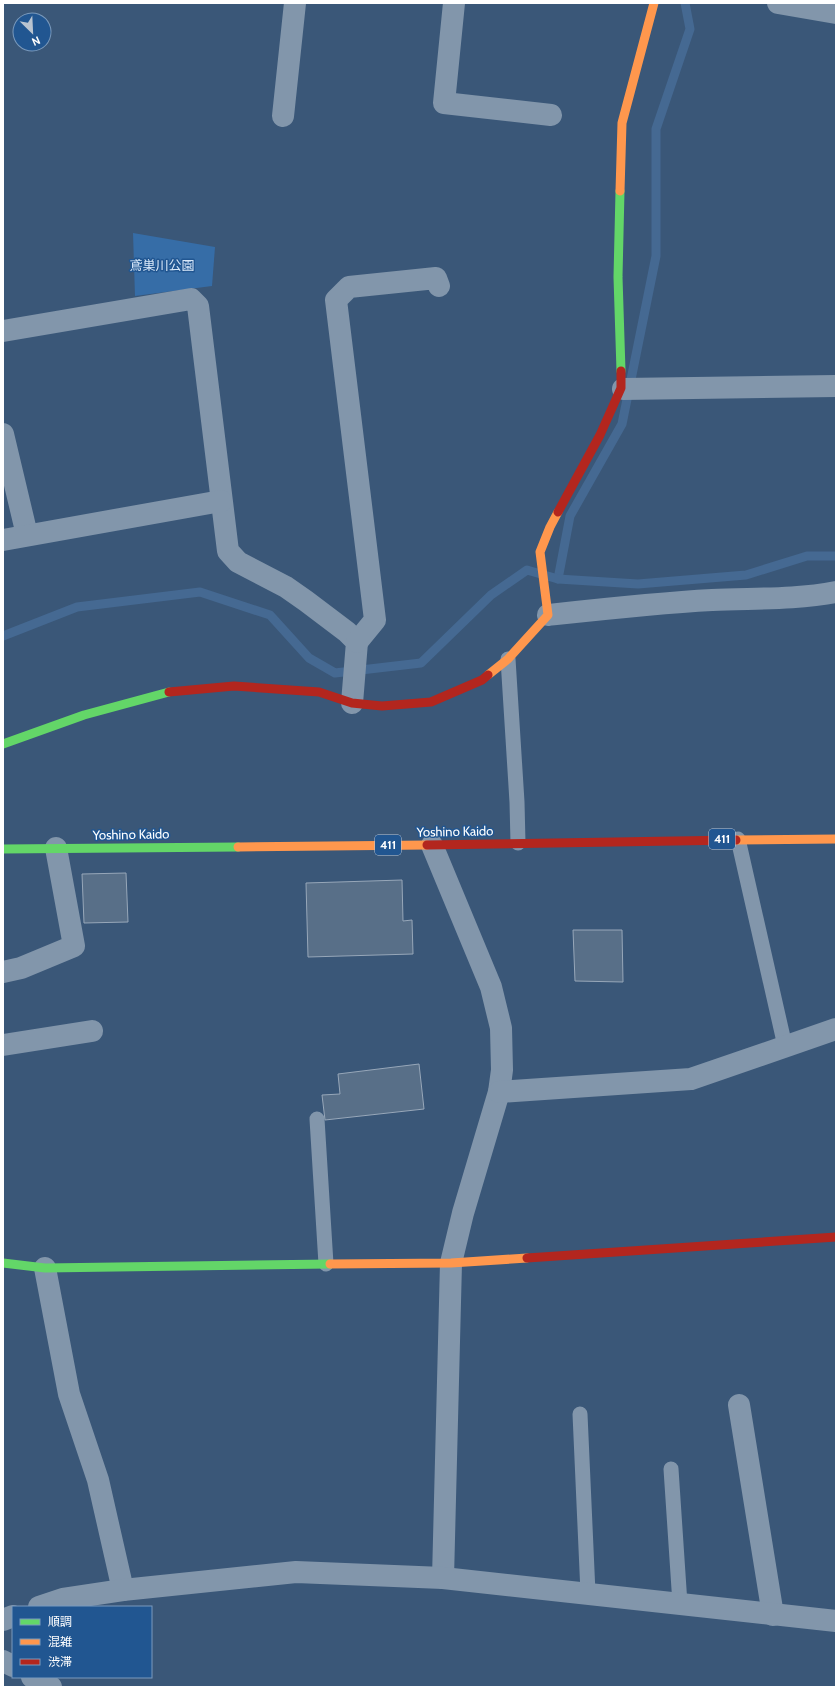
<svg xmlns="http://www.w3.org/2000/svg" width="839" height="1690" font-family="Cabin,'Noto Sans JP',sans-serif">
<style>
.green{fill:#366da7}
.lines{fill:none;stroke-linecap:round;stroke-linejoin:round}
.stream{stroke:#456992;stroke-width:9}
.building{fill:#586f88;stroke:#97a7b9}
.lane{stroke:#8296ab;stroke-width:15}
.street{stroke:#8296ab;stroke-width:22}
.fast{stroke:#63d668;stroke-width:9}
.slow{stroke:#ff974d;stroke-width:9}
.jam{stroke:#b3261e;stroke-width:9}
.labels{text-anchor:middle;stroke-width:3;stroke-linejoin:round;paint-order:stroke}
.shield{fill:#215691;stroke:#bcccde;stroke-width:1}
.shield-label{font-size:12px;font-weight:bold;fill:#fff}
.park-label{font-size:13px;fill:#d8e8f9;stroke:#215691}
.street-label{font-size:13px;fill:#fff;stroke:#215691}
</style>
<rect width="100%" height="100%" fill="#3a5778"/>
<path class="green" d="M133,233L215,247L212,286L135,296Z"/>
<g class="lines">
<g class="stream">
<path d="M558,579L570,516L622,424L656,256V129L690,29L685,3"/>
<path d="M3,636L77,607L200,592L270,615L309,658L335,673L421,663L491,595L527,570L558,579L638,584L746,575L807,556H836"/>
</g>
</g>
<g class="building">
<path d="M126,873L128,922L84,923L82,874Z"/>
<path d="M402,880L403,921L412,920L413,954L308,957L306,883Z"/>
<path d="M573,930H622L623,982L575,981Z"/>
<path d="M419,1064L424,1109L325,1120L322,1095L340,1094L338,1074Z"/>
</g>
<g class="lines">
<g class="lane">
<path d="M508,659L517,802L518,843"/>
<path d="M738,839L785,1046"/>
<path d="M317,1119L326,1264"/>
<path d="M580,1414L588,1593"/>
<path d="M671,1469L680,1604"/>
</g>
<g class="street">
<path d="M454,3L444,103L551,115"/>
<path d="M778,3L836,13"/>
<path d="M283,116L295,3"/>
<path d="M3,331L191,299L198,306L228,551L238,562L286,587L306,601L347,632L357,642L352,703"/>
<path d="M623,389L836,386"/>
<path d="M3,434L27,535"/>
<path d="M3,540L221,501"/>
<path d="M548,615C603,609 657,603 712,600C753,598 795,600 836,592"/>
<path d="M357,642L375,620L336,300L349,287L436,278L439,286"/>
<path d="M432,845L491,987L501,1028L502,1070L499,1092L463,1213L451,1263L443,1578"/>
<path d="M3,972L21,968L74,946L56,848"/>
<path d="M3,1045L92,1031"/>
<path d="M499,1092L691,1079L836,1029"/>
<path d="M45,1268L69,1394L98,1480L123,1590"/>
<path d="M739,1405L773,1615"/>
<path d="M39,1607L63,1599L123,1590L296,1572L443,1578L836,1621"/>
<path d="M3,1620L13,1616"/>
<path d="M3,1661L13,1666"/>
<path d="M32,1677L51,1687"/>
</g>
<g class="fast">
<path d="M620,191L618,277L621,371"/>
<path d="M3,744L84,715L169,692"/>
<path d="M3,849L238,847"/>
<path d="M3,1263L45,1268L330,1264"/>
</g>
<g class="slow">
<path d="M620,191L622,123L654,3"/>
<path d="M488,675L508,659L548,615L540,552L550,527L558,512"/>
<path d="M736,840L836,839"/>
<path d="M238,847L427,845"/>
<path d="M330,1264L451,1263L527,1258"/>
</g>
<g class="jam">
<path d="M558,512L600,435L621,388V371"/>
<path d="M169,692L234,686L319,692L352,703L382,706L431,702L482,680L488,675"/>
<path d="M427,845L736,840"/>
<path d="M527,1258L836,1237"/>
</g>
</g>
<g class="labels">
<g class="shield">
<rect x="709" y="829" width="26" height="20" rx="3"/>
<rect x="375" y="835" width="26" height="20" rx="3"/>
</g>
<g class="shield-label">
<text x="722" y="843">411</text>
<text x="388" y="849">411</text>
</g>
<g class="park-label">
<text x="162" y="270">鳶巣川公園</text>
</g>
<g class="street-label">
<text transform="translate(455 831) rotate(-1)" y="5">Yoshino Kaido</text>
<text transform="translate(131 834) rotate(-1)" y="5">Yoshino Kaido</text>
</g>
</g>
<rect width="839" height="1690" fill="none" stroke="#ffffff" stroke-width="8"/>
<rect x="12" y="1606" width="140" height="72" fill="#215691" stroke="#7a9abd"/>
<rect x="20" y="1619" width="20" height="6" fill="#63d668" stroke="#7a9abd"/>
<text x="48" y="1626" font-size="12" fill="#ffffff">順調</text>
<rect x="20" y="1639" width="20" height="6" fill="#ff974d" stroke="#7a9abd"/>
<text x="48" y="1646" font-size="12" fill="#ffffff">混雑</text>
<rect x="20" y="1659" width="20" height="6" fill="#b3261e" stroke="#7a9abd"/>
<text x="48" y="1666" font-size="12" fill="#ffffff">渋滞</text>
<g transform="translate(32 32) rotate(156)"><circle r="19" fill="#215691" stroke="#7a9abd"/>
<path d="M0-3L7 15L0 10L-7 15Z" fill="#bac4d0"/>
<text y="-6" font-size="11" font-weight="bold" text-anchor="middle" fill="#ffffff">N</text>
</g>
</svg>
